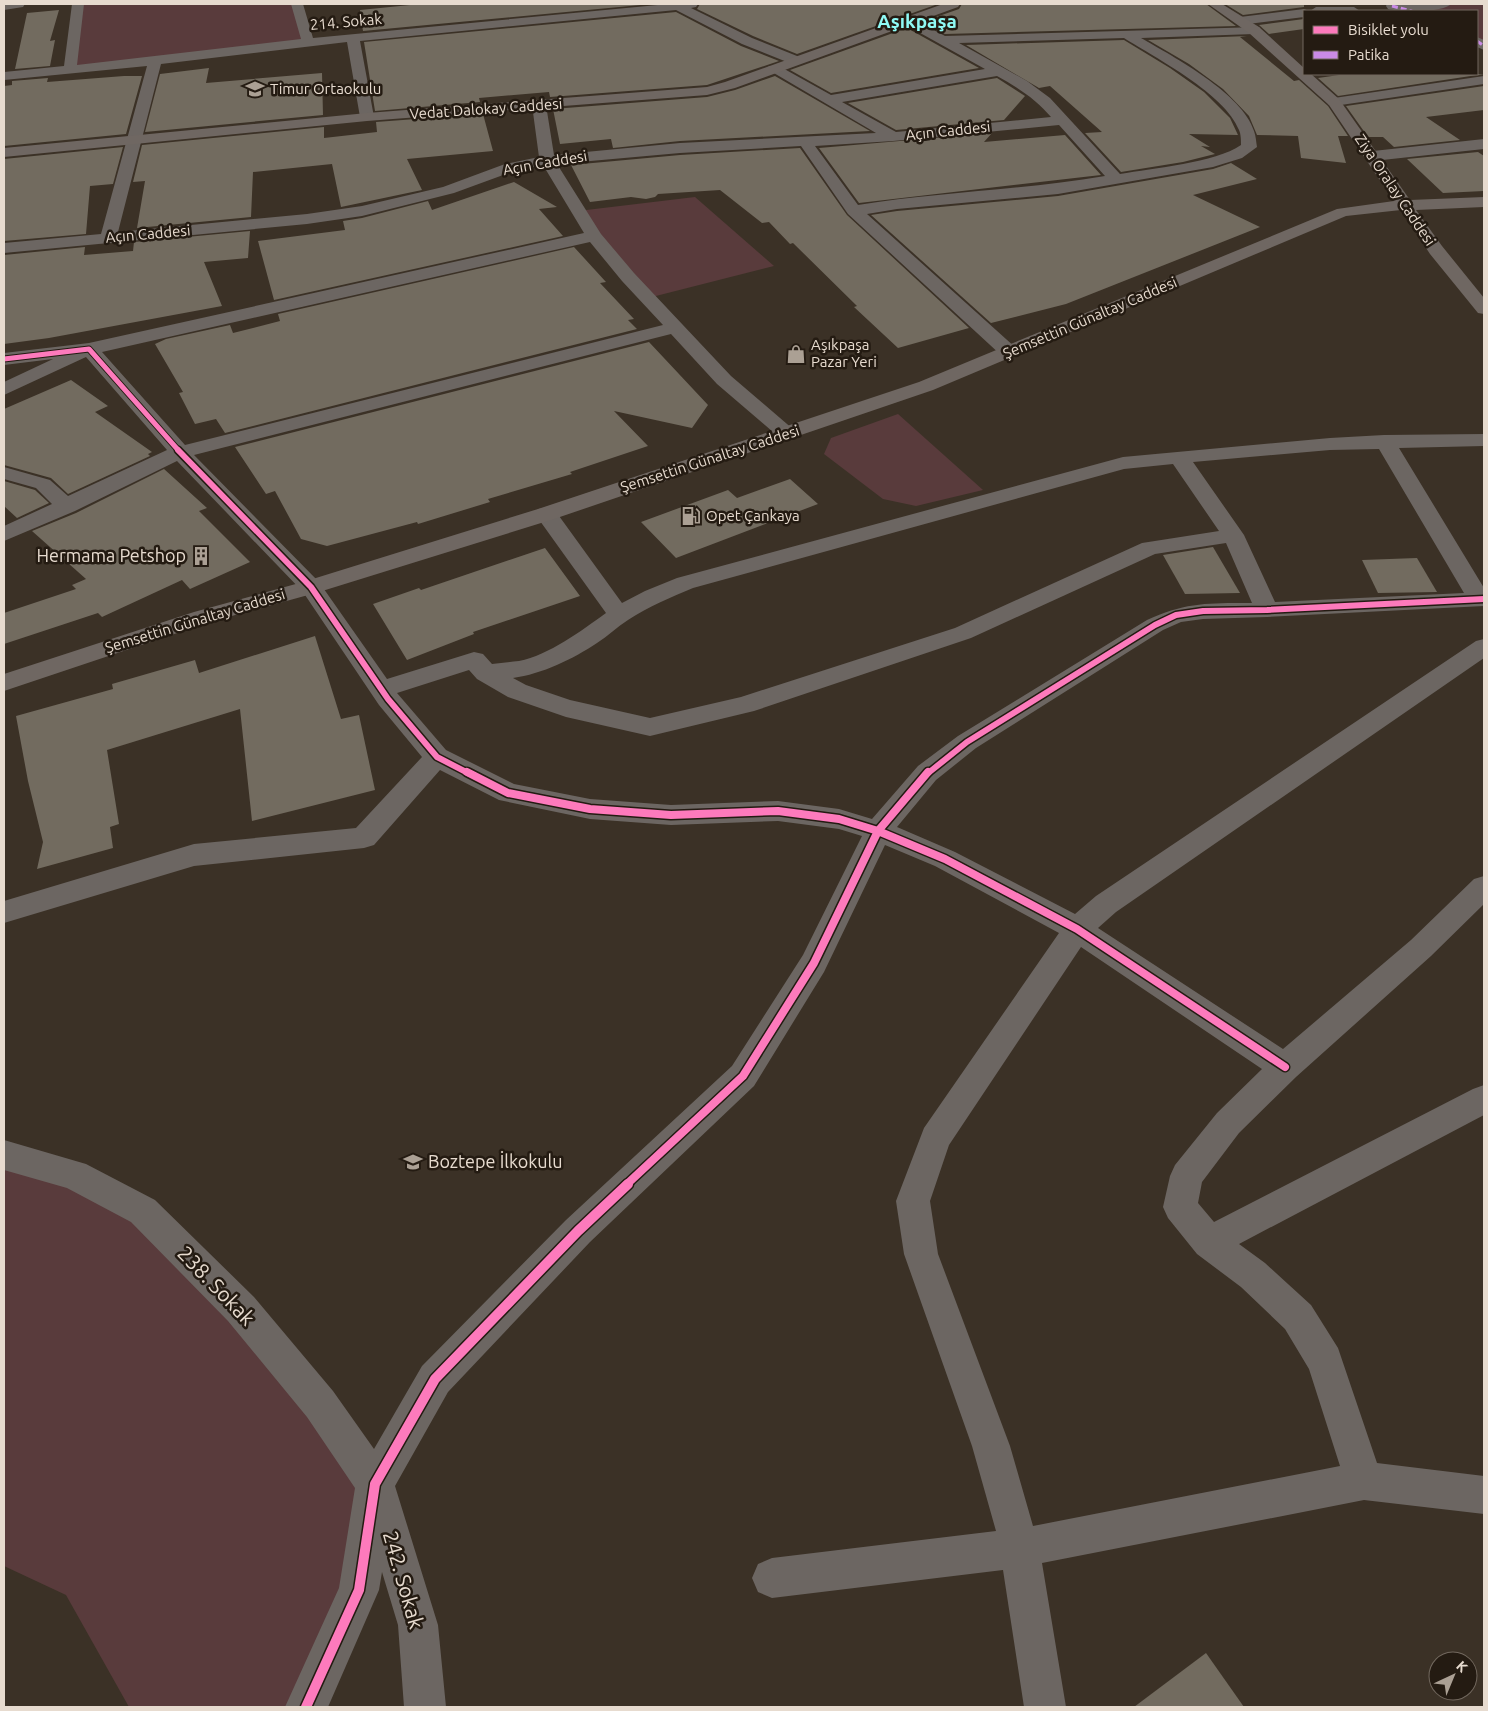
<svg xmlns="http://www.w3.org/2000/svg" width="1488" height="1711" font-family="Ubuntu,sans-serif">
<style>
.green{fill:#593b3c}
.building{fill:#726b5f}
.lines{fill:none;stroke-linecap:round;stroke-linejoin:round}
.street{fill:#6c6662;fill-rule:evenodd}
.secondary{fill:#6f6762;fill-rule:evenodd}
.quiet{stroke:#ca8be6;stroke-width:3;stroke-dasharray:6 3;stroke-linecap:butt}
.cycleway-far3-casing{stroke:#241b12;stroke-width:7}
.cycleway-far2-casing{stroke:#241b12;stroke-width:9}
.cycleway-far1-casing{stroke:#241b12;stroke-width:11}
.cycleway-casing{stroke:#241b12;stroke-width:13}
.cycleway-far3{stroke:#fd7abc;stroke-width:5}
.cycleway-far2{stroke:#fd7abc;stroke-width:6}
.cycleway-far1{stroke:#fd7abc;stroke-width:8}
.cycleway{stroke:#fd7abc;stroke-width:10}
.labels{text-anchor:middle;stroke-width:5;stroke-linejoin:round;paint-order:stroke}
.far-street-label{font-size:15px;fill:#e7dbcf;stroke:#241b12}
.far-poi-label{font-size:15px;fill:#e7dbcf;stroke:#241b12;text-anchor:start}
.poi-label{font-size:18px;fill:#e7dbcf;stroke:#241b12;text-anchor:end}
.far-district-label{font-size:19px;font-weight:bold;fill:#8ffaf5;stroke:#241b12}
.near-street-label{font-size:21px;fill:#e7dbcf;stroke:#241b12}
</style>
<rect width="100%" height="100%" fill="#3b3126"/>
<g class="green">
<path d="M78,4H297L308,42L70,69Z"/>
<path d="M1456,4H1484V44L1477,39V11L1422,10Z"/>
<path d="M695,197L774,266L648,298L578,211Z"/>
<path d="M898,414L983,490L916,506L883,499L824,454L831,438Z"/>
<path d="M4,1155L74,1175L143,1211L375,1484L359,1590L306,1707H129L66,1595L4,1566Z"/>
</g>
<g class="building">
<path d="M420,4H651L363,31L360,10Z"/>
<path d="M700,4H938L797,54L753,36L697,9Z"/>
<path d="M962,4H1206L1236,26L945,34L922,22L959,9Z"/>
<path d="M1225,4H1304V7L1243,15Z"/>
<path d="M59,10L50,41L55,40L50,66L15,69L27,13Z"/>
<path d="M676,12L741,46L779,61L707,85L550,97L549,92L479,98L480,102L375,111L364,42Z"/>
<path d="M1304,19V29L1269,34L1259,25Z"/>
<path d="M907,28L979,68L831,93L790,70Z"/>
<path d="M1247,36L1240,37L1294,81L1299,80L1328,106L1348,136H1338L1346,163L1301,158L1298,136L1257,135L1249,116L1223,89L1189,64L1148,40Z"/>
<path d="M1124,40L1170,68L1204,92L1230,118L1238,135L1189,134L1210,147L1201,146L1215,154L1183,162L1121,172L1085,133L1102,132L1050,86L1039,88L966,45Z"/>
<path d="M209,68L206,83L322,73L323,115L145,132L160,74Z"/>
<path d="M1346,74H1484L1338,96L1318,78Z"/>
<path d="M124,76H142L126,134L4,146V86L12,85V81L48,78L47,82Z"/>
<path d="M775,76L870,131L680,141L613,148L611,139L560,144L553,109L707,97L735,90Z"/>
<path d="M997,78L1025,96L1004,120L896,130L848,103Z"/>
<path d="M1484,86V110L1426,117L1460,140L1394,147L1383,137H1368L1346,106Z"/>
<path d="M483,114L493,151L407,159L422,190L341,207L332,164L253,172L251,217L137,228L145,181L133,182L142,145L324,127V138L377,132L376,122Z"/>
<path d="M992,133L984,142L1065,135L1101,175L859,203L819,148Z"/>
<path d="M123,147L113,184L90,186L86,234L4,241V159Z"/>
<path d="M800,148L847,215L969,328L898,348L854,307L857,306L793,243L790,244L769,222L762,223L720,190L658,194L655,197L646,199L631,197L590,202L571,165L680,155Z"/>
<path d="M1478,152L1484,156V191L1443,193L1407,159Z"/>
<path d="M1231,163L1257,179L1193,195L1260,227L1066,304L991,323L871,215L897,211L1058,196L1213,169Z"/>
<path d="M514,182L557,207L539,209L563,236L274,300L258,241L345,230L343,221L362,218L428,201L432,210Z"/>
<path d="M250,231L248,258L204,262L222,306L49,338L4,344V255L85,247L84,255L133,251L134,242Z"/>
<path d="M574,247L606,282L600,283L634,319L628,320L637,329L225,433L216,419L195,424L179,393L183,392L155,344L166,339L230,325L233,333L280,321L278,314Z"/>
<path d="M649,342L708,405L692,428L614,411L648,446L570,472L572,474L488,499L490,502L418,524L417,522L327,546L301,539L275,491L266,494L235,447Z"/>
<path d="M71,380L108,406L95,412L152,452L148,454L150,456L68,494L51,478L4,465V409Z"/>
<path d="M164,469L207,508L199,511L250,562L190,589L182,580L102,617L98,613L4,644V613L76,589L72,585L86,579L32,531L76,513Z"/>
<path d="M790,479L818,504L676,558L641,522L728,490L737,498Z"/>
<path d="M4,481L35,490L49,503L17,518L4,506Z"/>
<path d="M1213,547L1240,593L1185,594L1163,555Z"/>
<path d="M545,548L580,596L473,632L474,634L407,660L373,604L419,588L421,590Z"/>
<path d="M1417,558L1437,592L1378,593L1362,560Z"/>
<path d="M315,636L341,719L359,715L375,790L252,821L240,709L107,750L119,824L110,827L113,848L37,869L43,842L28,781L16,716L113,689L112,684L195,660L199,673Z"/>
<path d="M1206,1653L1244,1707H1134Z"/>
</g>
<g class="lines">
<g class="street">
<path d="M4,4H25L23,7L4,10Z"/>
<path d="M72,4H84L77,65L301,39L291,4H303L313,38L668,4H698L696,7L691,8L752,38L802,58L804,61L797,65L792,64L742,44L676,10L360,41L374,117L372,120H362L360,117L347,42L161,64L118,232L307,214L362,206L443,187L505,164L539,157L532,105L534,102H544L546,105L554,155L680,143L876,133L767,69L769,66H779L831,95L985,69L904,24L903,21L909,17L945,36L1259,27L1261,30L1259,33L1254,34L1141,38C1174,57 1243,94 1254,131C1256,136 1256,142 1257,147L1242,158L1213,167L1058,194L897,209L867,214L1016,348L1018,352L1016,356L1009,358L1002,356L848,214L801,146L680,153L557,164L601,234L634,273L731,376L794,430L797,434L794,438L787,440L780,438L717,384L671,334L194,455L319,582L387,679L474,652L483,654L492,664C501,663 510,662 519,661C549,655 581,631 606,613L535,514L538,509L546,508L554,509L622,603L645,591L677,578L1123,457L1330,438L1384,435L1484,434V446L1399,448L1484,588V606L1267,617L1203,619L1181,622L1163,630L976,748L936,780L897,827L955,852L1075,914L1096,896L1476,641L1484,639V658L1116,912L1098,928L1283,1049L1411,940L1474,879L1484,876V904L1431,956L1296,1077L1239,1133L1202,1182L1198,1203L1214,1222L1473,1089L1484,1085V1115L1239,1244L1265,1263L1311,1305L1338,1348L1377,1463L1484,1476V1514L1364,1500L1042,1563L1066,1707H1024L1003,1570L772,1598L758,1592L752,1578L758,1564L772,1558L996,1531L972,1446L904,1254L896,1201L924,1128L1059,933L935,866L885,845L824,972L754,1086L590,1242L448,1392L395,1486L438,1625L446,1707H404L398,1625L382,1572L379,1590L328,1707H285L339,1588L355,1488L307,1417L228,1321L131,1222L67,1188L4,1170V1140L86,1164L155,1200L254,1297L333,1391L374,1449L422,1366L566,1220L732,1066L803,955L862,836L839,829L778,821L671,825L590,819L499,800L440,770L374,845L364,848L194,866L4,923V901L194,844L356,828L422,757L379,705L303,592L177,461L75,511L4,541V526L52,504L36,488L4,479V467L50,480L68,496L167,450L86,357L4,395V382L53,359L4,365V353L89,343L584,233L543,165L514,171L454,193L362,216L307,224L4,253V243L101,234L147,66L4,80V72L64,66ZM1124,38C1156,58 1225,94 1239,130C1241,134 1241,141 1241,145C1215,163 1153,168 1120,174L1050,98L1027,81L959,43ZM997,76C1017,87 1036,99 1051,117L896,132L842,102ZM1059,125L1105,176C1023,190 940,192 858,205L815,146L893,141ZM590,242L622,281L663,325L185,445L102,352ZM1379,449L1464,593L1275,602L1244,535L1193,462L1330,450ZM1173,464L1219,531L1142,543L955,628L741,697L650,718L570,700L526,685L513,678C542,674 573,659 597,643C608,636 617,627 628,620C648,607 671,597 693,588L1124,469ZM1226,543L1252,603C1211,603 1185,602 1147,620L958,736L918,766L872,819L839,809L778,801L671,805L590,799L514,784L446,750L397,693L469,670L477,679L508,697L566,717L650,736L754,711L971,638L1155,554ZM1081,947L1262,1069L1217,1113L1175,1165L1170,1176L1163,1207L1168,1218L1197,1254L1241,1287L1285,1329L1309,1369L1340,1466L1033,1526L1010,1446L938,1254L930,1201L949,1145Z"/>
<path d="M1387,4H1451C1443,13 1400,12 1388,9L1386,6Z"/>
<path d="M1316,7H1354L1360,11H1310Z"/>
<path d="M1304,9L1309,11H1304V17L1240,25L1234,21L1240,17Z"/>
<path d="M1477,37L1484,40V50L1477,47Z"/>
<path d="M1484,76V84L1334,106L1329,105L1327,102L1329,99L1334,98Z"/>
<path d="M1484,139V149L1373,161L1368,159L1365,156L1368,153L1373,151Z"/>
</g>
<g class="secondary">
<path d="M943,4H960L958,7L735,88L707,95L367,121L4,157V148L367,113L707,87L725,82Z"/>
<path d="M1208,4H1222L1259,27L1304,68V74H1311L1339,99L1410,200L1484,197V207L1416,210L1442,246L1484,298V314L1478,313L1430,254L1401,210L1346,216L933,390L554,519L319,592L210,622L4,691V674L194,612L303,582L538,509L919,382L1337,209L1394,201L1329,105L1249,33Z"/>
</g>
<g class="quiet">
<path d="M1392,6L1412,11"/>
<path d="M1477,41L1484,46"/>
</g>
<g class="cycleway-far3-casing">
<path id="cycleway-far3" d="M4,359L89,349L179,451"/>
</g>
<g class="cycleway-far2-casing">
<g id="cycleway-far2">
<path d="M178,450L311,587L388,699L437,757L470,774"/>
<path d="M927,774L967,742L1155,625L1176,615L1203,611L1267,610L1484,599"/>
</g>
</g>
<g class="cycleway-far1-casing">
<g id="cycleway-far1">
<path d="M467,772L508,793L590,809L671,815L778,811L839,819L878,831L945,859L1077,929L1285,1067"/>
<path d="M626,1185L743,1076L814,963L878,831L928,772"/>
</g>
</g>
<g class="cycleway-casing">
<path id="cycleway" d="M306,1707L359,1590L375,1484L435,1379L578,1231L628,1184"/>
</g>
<use href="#cycleway-far3" class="cycleway-far3"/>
<use href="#cycleway-far2" class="cycleway-far2"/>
<use href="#cycleway-far1" class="cycleway-far1"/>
<use href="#cycleway" class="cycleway"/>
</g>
<defs>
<g id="school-bare" transform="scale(1.5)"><path d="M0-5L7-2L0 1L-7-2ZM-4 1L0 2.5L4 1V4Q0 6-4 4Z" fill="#aba094" stroke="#241b12" stroke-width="2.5" paint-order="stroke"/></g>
<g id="shop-bare" transform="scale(1.5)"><path d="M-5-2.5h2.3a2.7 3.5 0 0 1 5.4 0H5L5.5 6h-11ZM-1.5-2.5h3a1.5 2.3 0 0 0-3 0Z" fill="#aba094" stroke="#241b12" stroke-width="2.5" paint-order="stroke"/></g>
<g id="fuel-bare" transform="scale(1.5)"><path d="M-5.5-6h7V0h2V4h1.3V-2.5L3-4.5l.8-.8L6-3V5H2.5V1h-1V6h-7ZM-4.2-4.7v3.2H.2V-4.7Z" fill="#aba094" stroke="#241b12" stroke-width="2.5" paint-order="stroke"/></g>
<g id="building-bare" transform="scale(1.5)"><path d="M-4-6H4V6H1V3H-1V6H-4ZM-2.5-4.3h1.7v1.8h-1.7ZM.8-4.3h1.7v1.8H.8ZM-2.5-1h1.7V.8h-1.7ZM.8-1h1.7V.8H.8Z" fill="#aba094" stroke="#241b12" stroke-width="2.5" paint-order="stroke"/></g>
</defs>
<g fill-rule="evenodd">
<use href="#school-bare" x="255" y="89"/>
<use href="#shop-bare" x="796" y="354"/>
<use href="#fuel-bare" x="691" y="516"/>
<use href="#building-bare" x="201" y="556"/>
<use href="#school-bare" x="413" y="1162"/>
</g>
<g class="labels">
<g class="far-street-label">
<text transform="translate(346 22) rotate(-5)" y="5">214. Sokak</text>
<text transform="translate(486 109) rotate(-4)" y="5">Vedat Dalokay Caddesi</text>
<text transform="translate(948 131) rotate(-6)" y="5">Açın Caddesi</text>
<text transform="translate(545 163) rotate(-10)" y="5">Açın Caddesi</text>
<text transform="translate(1395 190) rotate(56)" y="5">Ziya Oralay Caddesi</text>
<text transform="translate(148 234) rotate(-5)" y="5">Açın Caddesi</text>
<text transform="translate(1090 318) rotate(-23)" y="5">Şemsettin Günaltay Caddesi</text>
<text transform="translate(710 459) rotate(-18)" y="5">Şemsettin Günaltay Caddesi</text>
<text transform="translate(195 621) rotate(-17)" y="5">Şemsettin Günaltay Caddesi</text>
</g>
<g class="far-poi-label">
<text x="270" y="94">Timur Ortaokulu</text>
<text x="811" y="350">Aşıkpaşa<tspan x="811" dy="17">Pazar Yeri</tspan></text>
<text x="706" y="521">Opet Çankaya</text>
</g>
<g class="poi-label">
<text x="186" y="562">Hermama Petshop</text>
<text x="428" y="1168" text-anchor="start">Boztepe İlkokulu</text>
</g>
<g class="far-district-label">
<text x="917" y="28">Aşıkpaşa</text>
</g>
<g class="near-street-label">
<text transform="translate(216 1286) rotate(46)" y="7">238. Sokak</text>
<text transform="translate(403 1580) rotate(74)" y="7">242. Sokak</text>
</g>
</g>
<rect width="1488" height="1711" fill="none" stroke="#e7dbcf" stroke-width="10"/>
<rect x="1303" y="10" width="175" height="65" fill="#241b12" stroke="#72685e"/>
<rect x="1313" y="26" width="25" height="8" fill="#fd7abc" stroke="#72685e"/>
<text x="1348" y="35" font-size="15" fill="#e7dbcf">Bisiklet yolu</text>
<rect x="1313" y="51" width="25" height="8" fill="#ca8be6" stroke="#72685e"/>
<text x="1348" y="60" font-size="15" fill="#e7dbcf">Patika</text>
<g transform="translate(1453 1676) rotate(44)"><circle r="24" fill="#241b12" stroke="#72685e"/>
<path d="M0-4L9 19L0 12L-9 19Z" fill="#aba094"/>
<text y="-8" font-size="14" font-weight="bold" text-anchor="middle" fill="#e7dbcf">K</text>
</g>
</svg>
